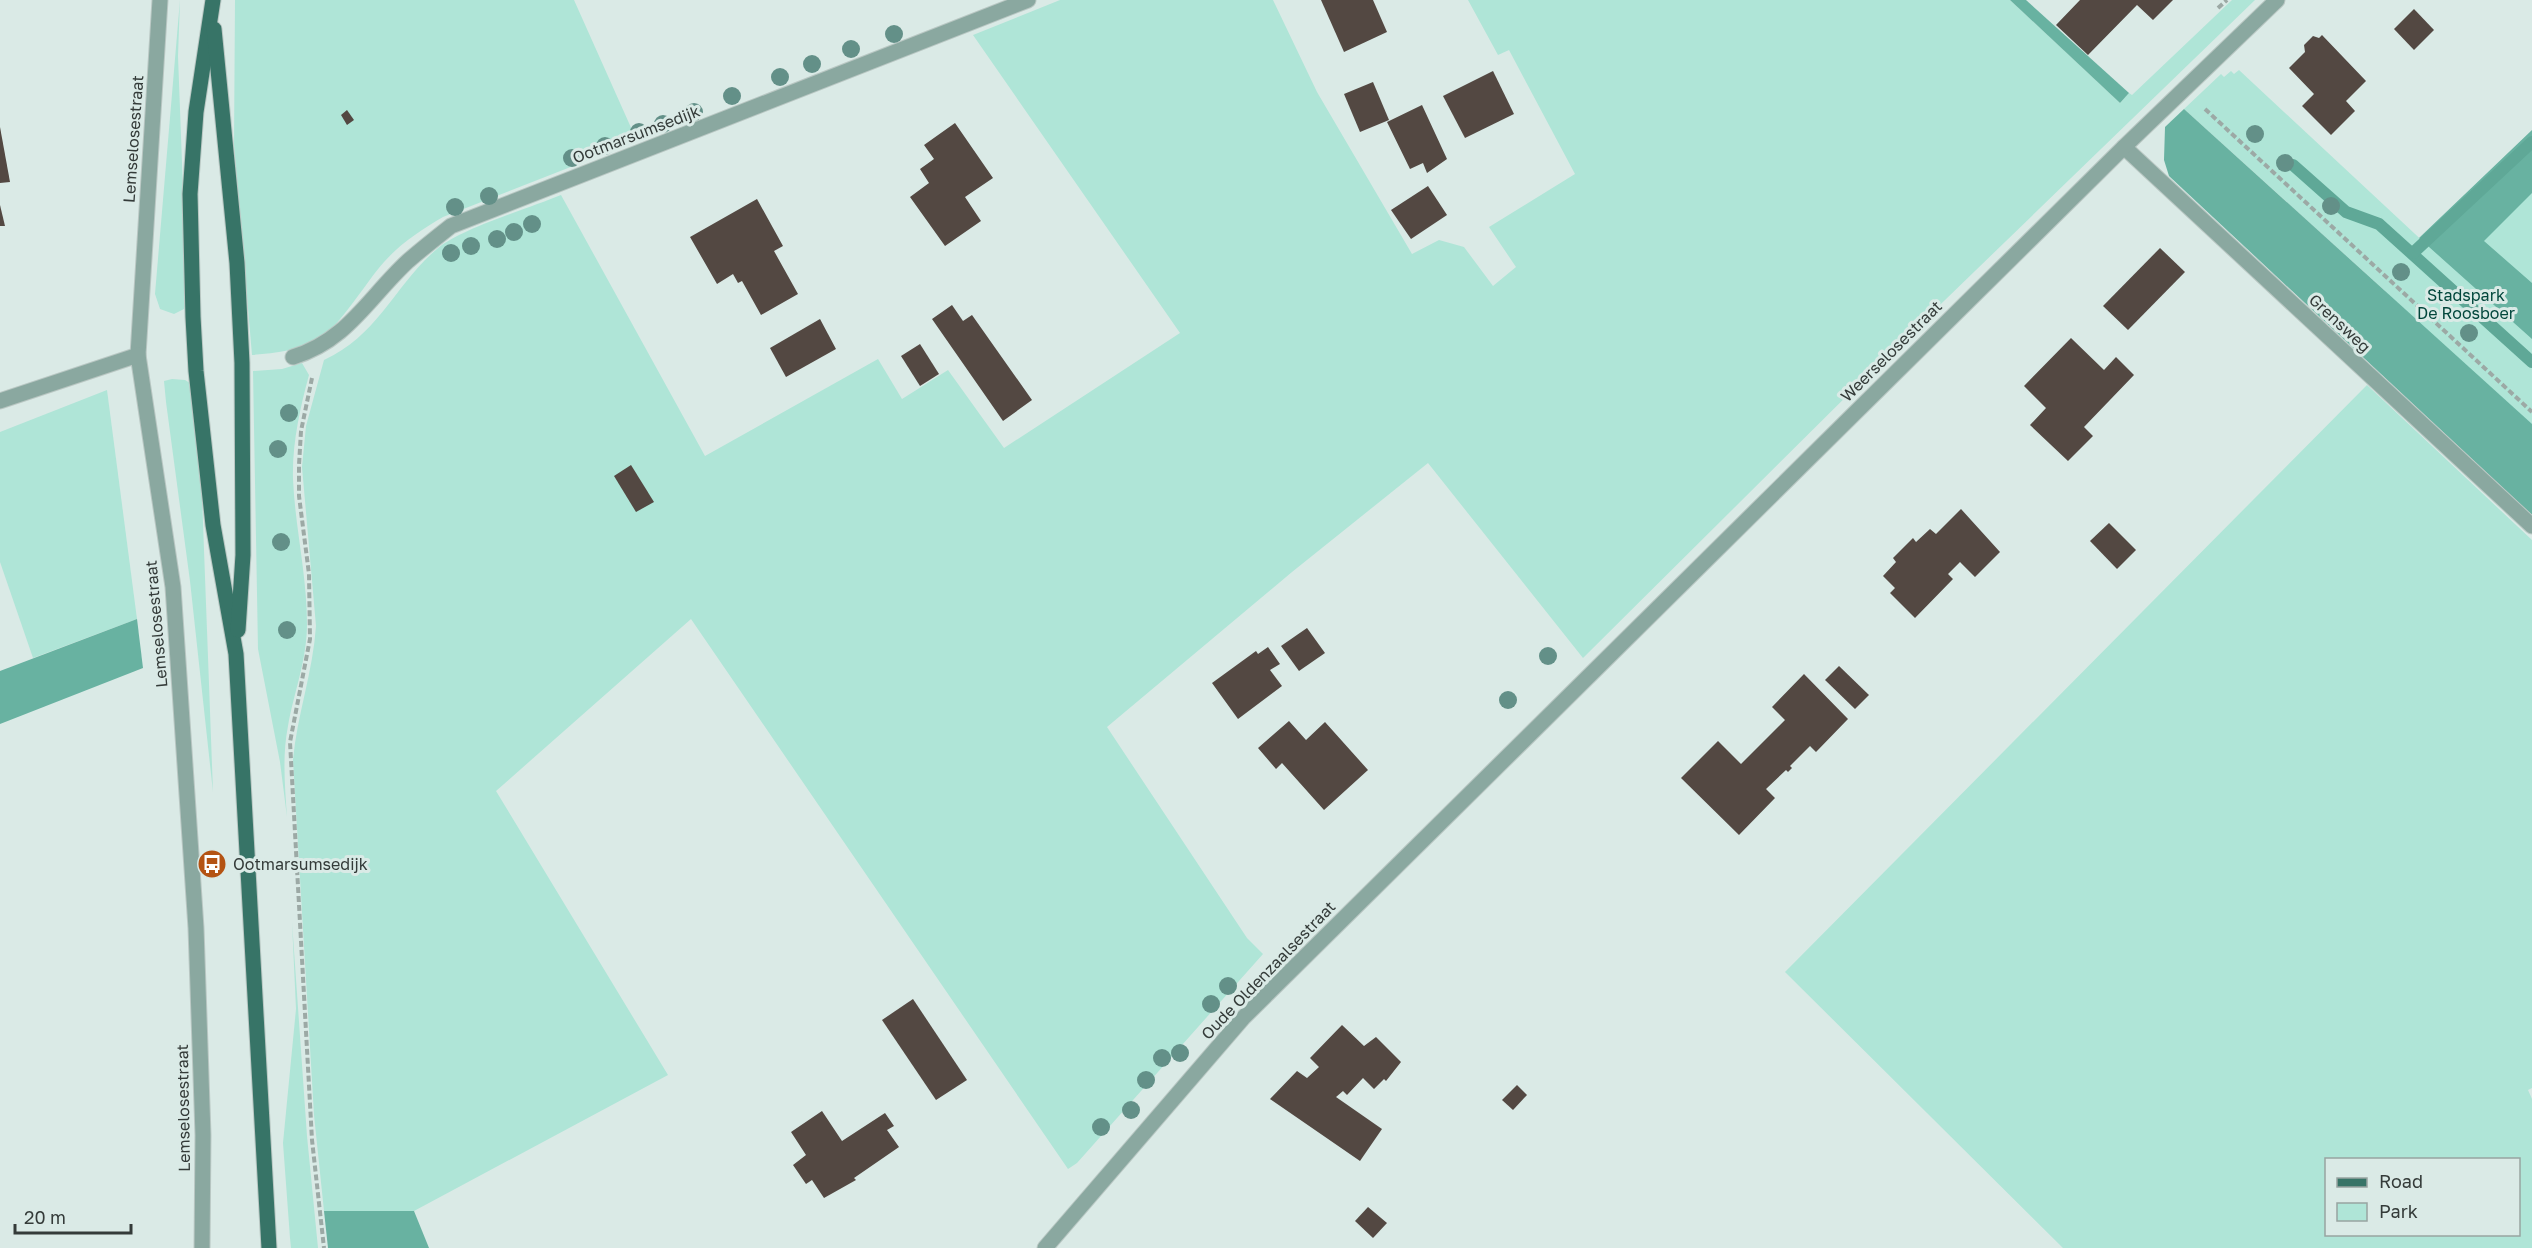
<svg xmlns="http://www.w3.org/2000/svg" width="2532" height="1248" font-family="'Golos Text',sans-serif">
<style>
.green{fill:#afe5d7;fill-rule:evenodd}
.forest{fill:#68b2a1}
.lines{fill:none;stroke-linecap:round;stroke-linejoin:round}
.stream{stroke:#5fa897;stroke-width:12}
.building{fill:#534842}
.street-casing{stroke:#b9c7c3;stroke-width:17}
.primary-casing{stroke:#b9c7c3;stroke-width:17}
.path{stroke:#9ca9a5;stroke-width:4;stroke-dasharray:6 3;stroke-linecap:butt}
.street{stroke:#8aa8a0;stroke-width:15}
.primary{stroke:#377467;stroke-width:15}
.tree{fill:#639088}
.labels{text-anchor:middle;stroke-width:6;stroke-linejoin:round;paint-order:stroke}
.street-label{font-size:16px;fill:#343b39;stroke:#daeae6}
.park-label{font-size:16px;fill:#02473c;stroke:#daeae6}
.poi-label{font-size:16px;fill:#343b39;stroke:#daeae6;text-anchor:start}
</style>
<rect width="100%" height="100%" fill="#daeae6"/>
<g class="green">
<path d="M180,0L178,56L185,243L190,292L184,309L174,314L160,309L155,294Z"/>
<path d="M235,0H574L637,141L443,217C421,230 401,243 384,262C366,282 341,325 319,339C299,351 274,353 252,355L234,145Z"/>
<path d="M1060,0H1273L1317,92L1412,254L1439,240L1464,247L1493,286L1516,267L1489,227L1575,174L1509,50L1498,55L1468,0H2010L2120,103L2129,93L2132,95L2232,0H2255L1882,361L1583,658L1428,463L1292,572L1107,727L1247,938L1263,954L1077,1163L1068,1169L691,619L496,791L668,1075L414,1211H324L314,1115L293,760C297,715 313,672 316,626L302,467L306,426L324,360C379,335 395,284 438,248C462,228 530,208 561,195L705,456L878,359L902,399L948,370L1004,448L1180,333L973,35Z"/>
<path d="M2239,70L2429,247L2532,152V453L2383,289L2184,109L2221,74L2224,77L2231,71L2234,74Z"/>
<path d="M302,363L309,375C300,408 292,444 293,479C295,527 307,575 307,624C307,660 294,692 288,726C282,756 285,787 287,817L280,762L258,649L253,371L282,369Z"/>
<path d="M172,379L185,380L198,388L213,792L190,581L166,402L164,381Z"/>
<path d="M2367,385L2532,540V1088L2528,1090L2532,1099V1248H2063L1785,972ZM2326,1160H2518V1234H2326Z"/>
<path d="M107,390L137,619L33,658L0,562V432Z"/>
<path d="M292,922L307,1136L318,1248H291L290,1238L283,1143L296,1009Z"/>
</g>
<g class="forest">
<path d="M2010,0H2026L2129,93L2120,103Z"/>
<path d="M2184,109L2532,424V515L2169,176L2164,160L2165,127Z"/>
<path d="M2532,130V193L2484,241L2532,283V339L2419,238Z"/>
<path d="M137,619L143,668L0,724V671Z"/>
<path d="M324,1211H414L429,1248H328Z"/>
</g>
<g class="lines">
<g class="stream">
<path d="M2293,165L2346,212L2379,224L2532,362"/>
<path d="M2413,253L2532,142"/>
</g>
</g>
<g class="building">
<path d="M1321,0H1373L1387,32L1344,52Z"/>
<path d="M2080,0H2173L2153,20L2137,5L2088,55L2056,25Z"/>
<path d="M2414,9L2434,30L2414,50L2394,29Z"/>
<path d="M2322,35L2366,81L2346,101L2355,111L2331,135L2302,106L2314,94L2289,68L2305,52L2304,45L2313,36L2319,38Z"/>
<path d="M1493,71L1514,114L1465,138L1443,96Z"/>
<path d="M1373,82L1389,120L1360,132L1344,94Z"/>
<path d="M1422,105L1447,159L1427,173L1423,163L1410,169L1387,122Z"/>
<path d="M347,110L354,120L347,125L341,115Z"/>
<path d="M955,123L993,178L965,197L981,221L945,246L910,197L929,183L920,169L934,159L924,145Z"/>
<path d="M0,127L10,182L0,183Z"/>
<path d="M1428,186L1447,215L1411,239L1391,210Z"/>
<path d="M757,199L783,246L774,251L798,294L761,315L742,281L738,283L733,274L717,284L690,237Z"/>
<path d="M0,205L5,226H0Z"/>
<path d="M2160,248L2185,272L2128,330L2103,306Z"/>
<path d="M952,305L963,321L972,315L1032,400L1003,421L932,319Z"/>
<path d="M820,319L836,349L786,377L770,348Z"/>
<path d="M2071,338L2104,370L2116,357L2134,375L2084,427L2093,436L2068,461L2030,425L2046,408L2024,386Z"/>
<path d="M920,344L939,374L920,386L901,356Z"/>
<path d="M631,465L654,502L636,512L614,476Z"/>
<path d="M1961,509L2000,552L1975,577L1960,562L1948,574L1953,579L1915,618L1890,593L1895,588L1883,576L1896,562L1893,558L1913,538L1916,542L1930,529L1936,534Z"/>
<path d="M2109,523L2136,550L2117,569L2090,541Z"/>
<path d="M1307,628L1325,653L1299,671L1281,646Z"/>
<path d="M1268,647L1280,664L1270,670L1282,686L1238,719L1212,683L1256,651L1258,654Z"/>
<path d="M1839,666L1869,695L1855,709L1825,680Z"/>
<path d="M1804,674L1848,719L1816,752L1810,746L1790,766L1792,768L1788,772L1786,770L1766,789L1775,798L1739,835L1681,778L1718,741L1741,764L1785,720L1772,707Z"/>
<path d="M1289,721L1306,740L1325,722L1368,770L1324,810L1282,763L1276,769L1258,748Z"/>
<path d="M913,999L967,1080L936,1100L882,1020Z"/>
<path d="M1342,1025L1364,1046L1376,1037L1401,1062L1386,1081L1384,1079L1374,1089L1363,1078L1347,1095L1343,1091L1336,1097L1382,1129L1360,1161L1270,1099L1297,1071L1307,1078L1319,1067L1310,1058Z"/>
<path d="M1517,1085L1527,1095L1513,1110L1502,1100Z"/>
<path d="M822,1111L842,1141L885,1113L894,1126L887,1130L899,1147L854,1178L856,1180L824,1198L812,1180L806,1184L793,1165L806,1155L791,1132Z"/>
<path d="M1368,1207L1387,1223L1373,1238L1355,1221Z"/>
</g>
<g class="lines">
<g class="street-casing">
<g id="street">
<path d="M160,0L138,355L173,587L196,928L203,1135L202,1248"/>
<path d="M2124,147L2532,526"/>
<path d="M293,357C347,341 369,297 408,261C422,249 437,237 451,226L1028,0"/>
<path d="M0,401L138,355"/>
<path d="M1045,1248L1243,1018L2124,147L2277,0"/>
</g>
</g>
<g class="primary-casing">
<g id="primary">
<path d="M213,0L196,112L190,194L193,317L196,371L213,525L236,654L269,1248"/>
<path d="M214,29L237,263L242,363L243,555L238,630"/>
</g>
</g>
<g class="path">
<path d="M2218,8L2227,0"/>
<path d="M2205,109L2532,412"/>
<path d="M312,378L301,431L299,465V496L309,574L310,639L290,742L312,1140L324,1248"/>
</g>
<use href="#street" class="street"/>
<use href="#primary" class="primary"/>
</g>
<g class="tree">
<circle cx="894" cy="34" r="9"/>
<circle cx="851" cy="49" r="9"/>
<circle cx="812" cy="64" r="9"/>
<circle cx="780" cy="77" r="9"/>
<circle cx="732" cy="96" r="9"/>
<circle cx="694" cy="112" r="9"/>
<circle cx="663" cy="124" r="9"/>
<circle cx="639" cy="132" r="9"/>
<circle cx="2255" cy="134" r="9"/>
<circle cx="605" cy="146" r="9"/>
<circle cx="572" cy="158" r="9"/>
<circle cx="2285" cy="163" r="9"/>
<circle cx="489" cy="196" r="9"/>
<circle cx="2331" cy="206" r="9"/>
<circle cx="455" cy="207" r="9"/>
<circle cx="532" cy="224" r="9"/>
<circle cx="514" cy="232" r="9"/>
<circle cx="497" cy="239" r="9"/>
<circle cx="471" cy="246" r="9"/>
<circle cx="451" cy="253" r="9"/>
<circle cx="2401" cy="272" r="9"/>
<circle cx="2469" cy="333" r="9"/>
<circle cx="289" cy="413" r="9"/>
<circle cx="278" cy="449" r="9"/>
<circle cx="281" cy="542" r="9"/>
<circle cx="287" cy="630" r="9"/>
<circle cx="1548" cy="656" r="9"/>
<circle cx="1508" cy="700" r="9"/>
<circle cx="1228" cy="986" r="9"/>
<circle cx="1211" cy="1004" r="9"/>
<circle cx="1180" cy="1053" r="9"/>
<circle cx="1162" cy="1058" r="9"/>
<circle cx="1146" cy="1080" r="9"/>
<circle cx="1131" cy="1110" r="9"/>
<circle cx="1101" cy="1127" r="9"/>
</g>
<defs>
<g id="bus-disc" transform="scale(1.5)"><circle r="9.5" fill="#b45313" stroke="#daeae6"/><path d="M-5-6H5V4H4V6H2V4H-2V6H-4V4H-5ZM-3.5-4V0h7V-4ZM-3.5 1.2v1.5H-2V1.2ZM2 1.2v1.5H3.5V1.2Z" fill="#fff"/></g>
</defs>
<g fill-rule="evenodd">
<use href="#bus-disc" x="212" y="864"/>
</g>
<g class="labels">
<g class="street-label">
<text transform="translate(636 134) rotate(-21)" y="6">Ootmarsumsedijk</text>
<text transform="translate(133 139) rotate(-86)" y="6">Lemselosestraat</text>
<text transform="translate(2340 323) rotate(43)" y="6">Grensweg</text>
<text transform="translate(1891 351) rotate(-45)" y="6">Weerselosestraat</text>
<text transform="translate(156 624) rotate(-95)" y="6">Lemselosestraat</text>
<text transform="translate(1268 970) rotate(-46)" y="6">Oude Oldenzaalsestraat</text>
<text transform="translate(183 1108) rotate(-91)" y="6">Lemselosestraat</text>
</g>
<g class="park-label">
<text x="2466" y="301">Stadspark<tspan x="2466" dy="18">De Roosboer</tspan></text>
</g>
<g class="poi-label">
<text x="233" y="870">Ootmarsumsedijk</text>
</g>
</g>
<rect x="2325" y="1158" width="195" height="78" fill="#daeae6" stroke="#98a4a1" stroke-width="1.5"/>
<rect x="2337" y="1178" width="30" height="9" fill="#377467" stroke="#98a4a1" stroke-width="1.5"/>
<text x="2379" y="1188" font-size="18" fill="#343b39">Road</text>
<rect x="2337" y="1203" width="30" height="18" fill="#afe5d7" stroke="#98a4a1" stroke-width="1.5"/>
<text x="2379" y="1218" font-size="18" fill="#343b39">Park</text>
<path d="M15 1224v9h116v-9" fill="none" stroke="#343b39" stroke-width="3"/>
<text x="24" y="1224" font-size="18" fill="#343b39" stroke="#daeae6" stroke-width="4.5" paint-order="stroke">20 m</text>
</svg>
